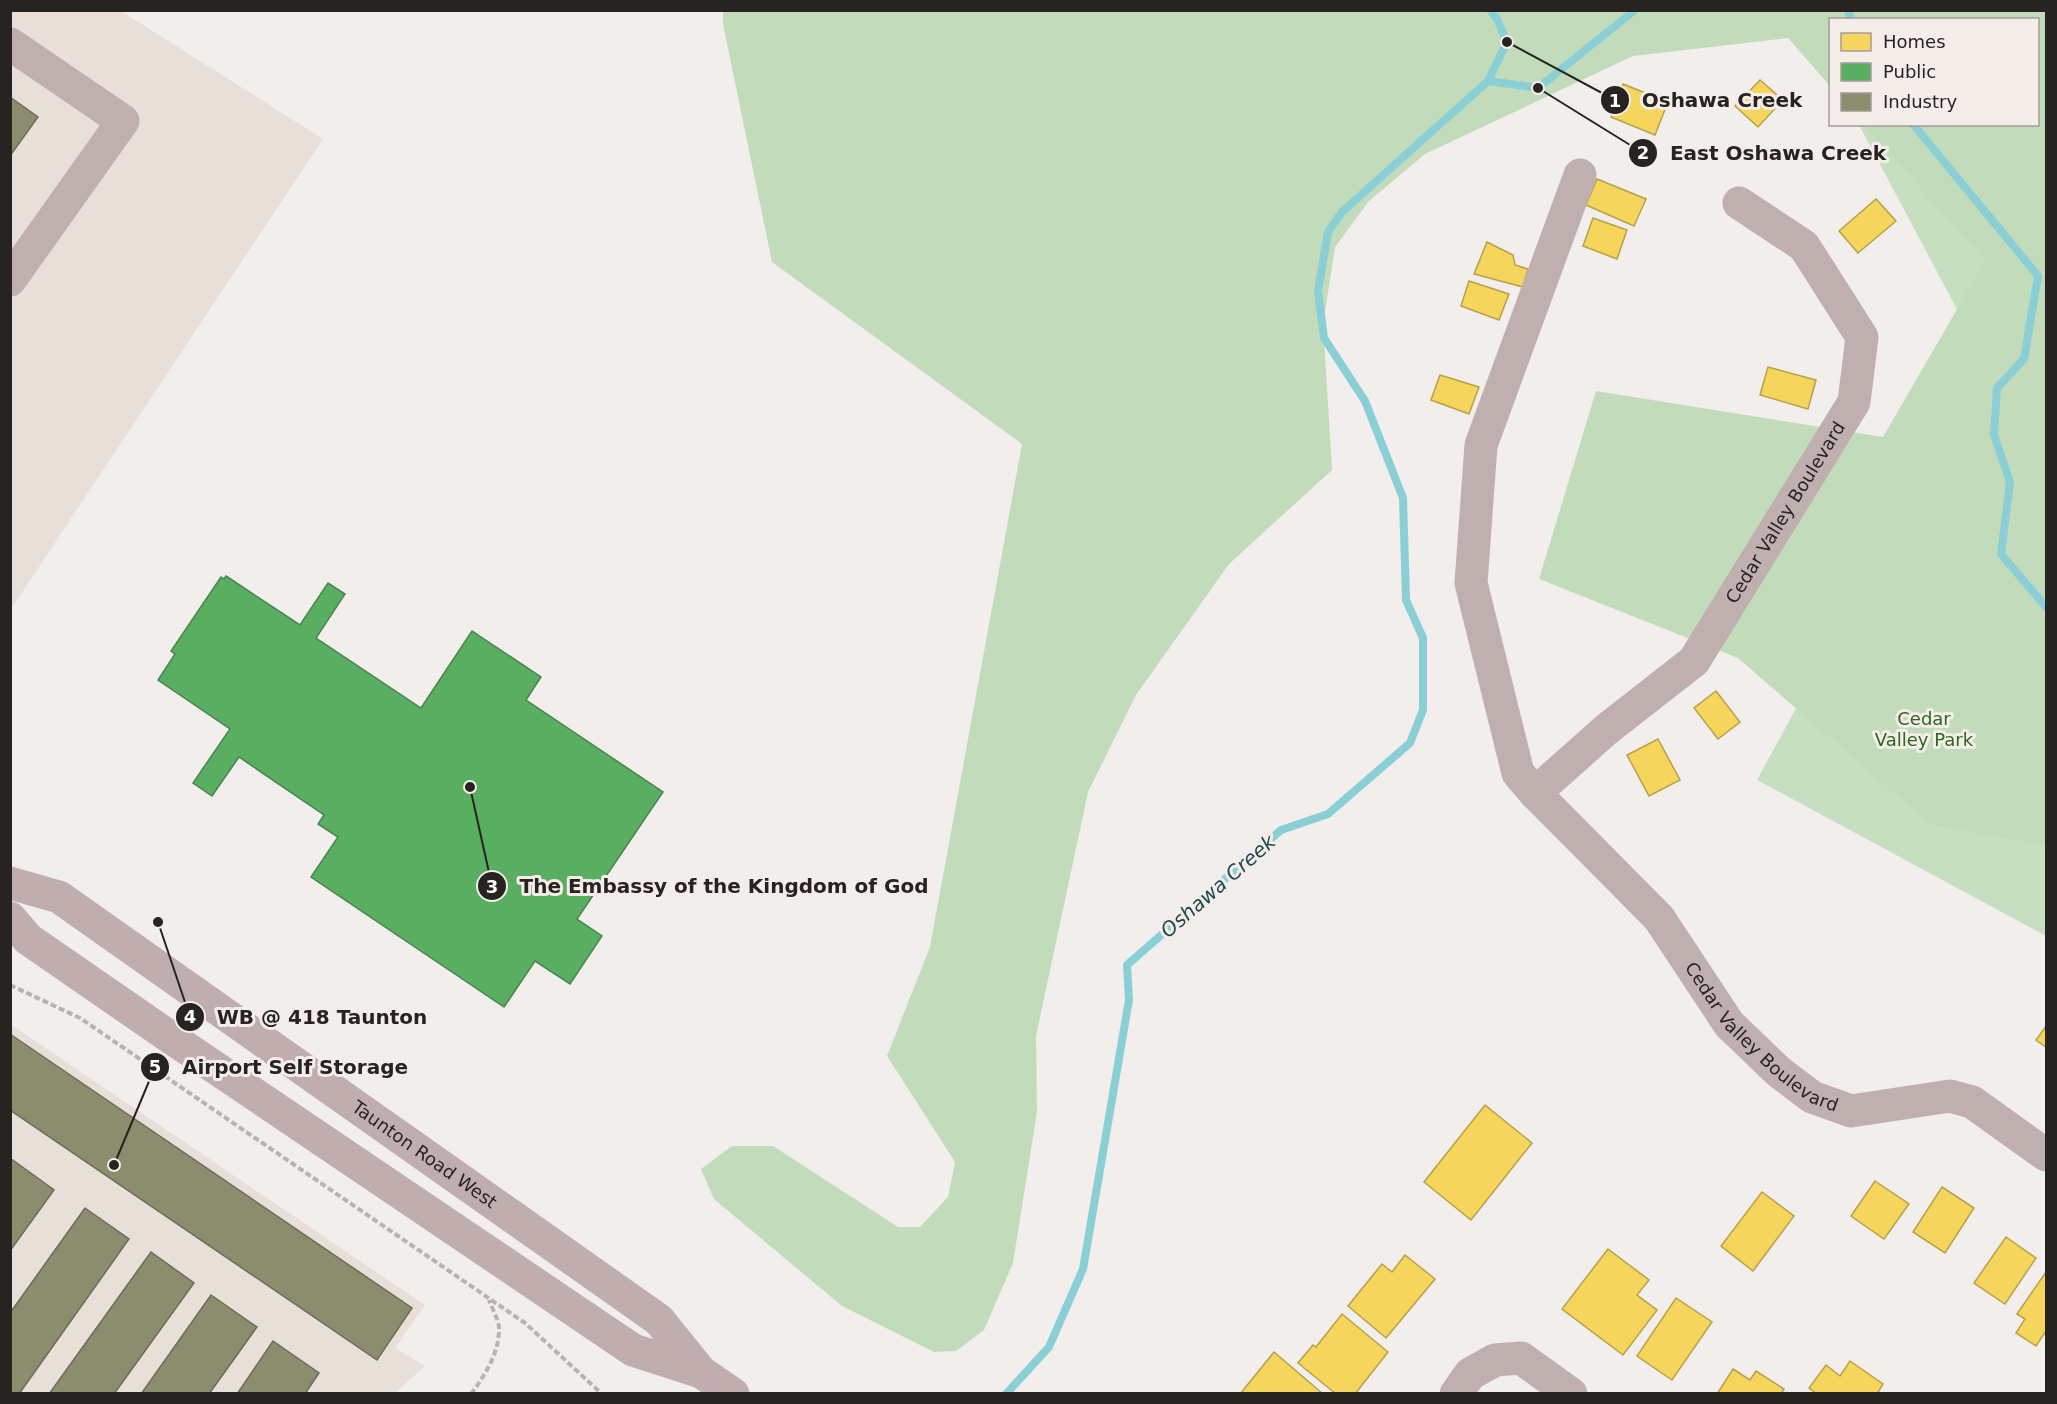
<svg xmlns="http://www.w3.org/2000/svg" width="2057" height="1404" font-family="'DejaVu Sans',sans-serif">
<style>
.built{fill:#e8dfd9}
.green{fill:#c7dfc1}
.forest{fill:#c2dcbb}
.homes{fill:#f6d55c;stroke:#b8a04a;stroke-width:1.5}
.public{fill:#5aae61;stroke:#4a844e;stroke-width:1.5}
.industry{fill:#8c8c6e;stroke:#6d6c57;stroke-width:1.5}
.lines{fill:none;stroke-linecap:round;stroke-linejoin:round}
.stream{stroke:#8acfd6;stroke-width:8}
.path{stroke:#bbb1b0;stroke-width:4;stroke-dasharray:6 3;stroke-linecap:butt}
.minor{stroke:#c0afaf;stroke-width:33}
.major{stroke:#c0aeaf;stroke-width:33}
.labels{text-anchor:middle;stroke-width:6;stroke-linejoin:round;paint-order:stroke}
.street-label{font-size:18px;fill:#262321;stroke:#f4ede9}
.park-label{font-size:18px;fill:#2a681d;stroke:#f4ede9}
.water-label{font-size:20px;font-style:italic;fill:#1d4a4f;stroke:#f4ede9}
.leader{fill:none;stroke:#262321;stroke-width:2}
.callout-dot{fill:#262321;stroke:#f4ede9;stroke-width:2}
.mark-label{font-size:18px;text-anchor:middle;font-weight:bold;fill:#fff}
.callout-label{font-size:20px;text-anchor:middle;font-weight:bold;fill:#262321;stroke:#f4ede9;stroke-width:6;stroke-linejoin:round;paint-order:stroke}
</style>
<rect width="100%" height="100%" fill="#f1eeec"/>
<g class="built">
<path d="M11,11H121L323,139L11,609Z"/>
<path d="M10,1024L425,1305L395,1348L425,1366L395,1393H11Z"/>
</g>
<path class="green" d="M1462,11H2046V936L1757,780L1985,362L1859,125L2038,124V20H1830L1806,24Z"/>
<path class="forest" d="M723,11H2046V846L1929,824L1738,658L1539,579L1596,391L1883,437L1985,261L1864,125L2038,124V20H1830V86L1788,38L1633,56L1425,154L1369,201L1335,247L1323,325L1332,470L1229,564L1136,695L1088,792L1036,1036L1037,1112L1013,1263L984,1330L956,1351L934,1352L842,1306L714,1199L701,1169L732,1146H773L898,1227H920L948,1197L955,1162L887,1056L930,947L1022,444L772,262L723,24Z"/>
<g class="homes">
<path d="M1760,80L1783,100L1758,127L1735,106Z"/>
<path d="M1623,84L1668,102L1655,135L1611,117Z"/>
<path d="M1597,179L1646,199L1634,226L1586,205Z"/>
<path d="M1876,199L1896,221L1858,253L1839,231Z"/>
<path d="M1593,218L1627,230L1617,259L1583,246Z"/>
<path d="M1487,242L1513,255L1515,265L1528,269L1523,287L1474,274Z"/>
<path d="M1469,281L1509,294L1499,320L1461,306Z"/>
<path d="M1768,367L1816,380L1808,409L1760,395Z"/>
<path d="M1440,375L1479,387L1469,414L1431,400Z"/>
<path d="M1716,691L1740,722L1718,739L1694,708Z"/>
<path d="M1658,739L1680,780L1649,796L1627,755Z"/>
<path d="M2046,1026V1047L2036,1040Z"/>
<path d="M1485,1105L1532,1143L1471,1220L1424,1182Z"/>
<path d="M1875,1181L1909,1204L1884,1239L1851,1216Z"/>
<path d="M1942,1187L1974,1208L1945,1253L1913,1232Z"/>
<path d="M1762,1192L1794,1216L1753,1271L1721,1246Z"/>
<path d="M2006,1237L2036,1258L2005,1304L1974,1283Z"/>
<path d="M1608,1249L1649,1280L1637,1295L1657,1310L1623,1355L1562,1309Z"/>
<path d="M1405,1255L1435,1279L1386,1338L1348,1306L1382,1264L1392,1272Z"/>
<path d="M2046,1272V1331L2036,1346L2016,1333L2025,1319L2017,1314Z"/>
<path d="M1676,1298L1712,1322L1672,1380L1637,1356Z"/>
<path d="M1342,1314L1388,1352L1355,1394H1336L1298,1363L1313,1345L1316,1347Z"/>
<path d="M1274,1352L1323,1394H1240Z"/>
<path d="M1850,1361L1883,1384L1877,1394H1817L1809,1388L1826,1365L1840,1376Z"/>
<path d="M1733,1369L1750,1380L1756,1371L1784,1389L1781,1394H1717Z"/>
</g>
<path class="public" d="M226,576L300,625L328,583L345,594L316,638L421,708L472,631L541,677L526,700L663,792L577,919L602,936L570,984L535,961L504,1007L311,877L338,837L318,824L324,815L239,757L212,796L193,783L230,729L158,680L175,654L171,651L221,577L224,579Z"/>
<g class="industry">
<path d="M10,97L38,117L10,156Z"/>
<path d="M10,1034L412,1308L377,1360L10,1110Z"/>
<path d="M10,1158L54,1190L10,1251Z"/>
<path d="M85,1208L129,1239L19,1394H10V1313Z"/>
<path d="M151,1252L194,1283L114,1394H49Z"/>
<path d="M211,1295L257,1327L209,1394H141Z"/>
<path d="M273,1341L319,1373L305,1394H237Z"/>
</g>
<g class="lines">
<g class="stream">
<path d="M1847,10L1852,20"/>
<path d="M1488,81L1538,88L1635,10"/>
<path d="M1913,124L2038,276L2024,359L1997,388L1994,435L2010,482L2001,554L2046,607"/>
<path d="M1006,1394L1049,1347L1083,1269L1129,1000L1127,965L1281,830L1328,814L1410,743L1423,710V638L1406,600L1403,498L1365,401L1324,338L1318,291L1328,232L1342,212L1488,81L1507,42L1497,19L1490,10"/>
</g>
<g class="path">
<path d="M10,985L80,1018L525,1323L602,1394"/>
<path d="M471,1394C485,1375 500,1352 499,1327C498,1319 492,1308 489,1300"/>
</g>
<g class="minor">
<path d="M10,44L123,121L10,280"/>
<path id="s1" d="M1580,175L1481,445L1471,583L1518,773L1535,793L1607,729L1694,661L1854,402L1862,337L1804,246L1739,203"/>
<path id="s2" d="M1535,793L1659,918L1729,1024L1779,1072L1812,1097L1851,1111L1950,1096L1972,1102L2046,1155"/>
<path d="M1456,1394L1470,1374L1495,1360L1521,1358L1571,1394"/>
</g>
<g class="major">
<path id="s3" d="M10,883L59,897L659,1320L701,1372L733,1394"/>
<path d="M10,918L28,939L164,1033L633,1350L701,1372"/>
</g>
</g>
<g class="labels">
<g class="street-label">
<text dy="6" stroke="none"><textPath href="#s1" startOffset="1029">Cedar Valley Boulevard</textPath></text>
<text dy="6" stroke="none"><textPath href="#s2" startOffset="336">Cedar Valley Boulevard</textPath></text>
<text dy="6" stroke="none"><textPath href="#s3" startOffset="498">Taunton Road West</textPath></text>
</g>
<g class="park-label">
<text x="1924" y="725">Cedar<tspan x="1924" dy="21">Valley Park</tspan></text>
</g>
<g class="water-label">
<text transform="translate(1218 886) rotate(-41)" y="7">Oshawa Creek</text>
</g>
</g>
<path class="leader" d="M1507 42L1615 100M1538 88L1643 153M470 787L492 886M158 922L190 1017M114 1165L155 1067"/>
<g class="callout-dot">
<circle cx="1507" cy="42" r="6"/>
<circle cx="1538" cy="88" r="6"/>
<circle cx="470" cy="787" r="6"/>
<circle cx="158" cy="922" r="6"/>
<circle cx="114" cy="1165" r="6"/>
<circle cx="1615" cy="100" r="15"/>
<circle cx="1643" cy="153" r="15"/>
<circle cx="492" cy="886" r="15"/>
<circle cx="190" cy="1017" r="15"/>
<circle cx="155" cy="1067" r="15"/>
</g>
<g class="mark-label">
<text x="1615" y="107">1</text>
<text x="1643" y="159">2</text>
<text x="492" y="893">3</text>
<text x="190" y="1023">4</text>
<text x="155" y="1073">5</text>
</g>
<g class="callout-label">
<text x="1722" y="107">Oshawa Creek</text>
<text x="1778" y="160">East Oshawa Creek</text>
<text x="724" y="893">The Embassy of the Kingdom of God</text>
<text x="322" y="1024">WB @ 418 Taunton</text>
<text x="295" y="1074">Airport Self Storage</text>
</g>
<rect width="2057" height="1404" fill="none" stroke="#262321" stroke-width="24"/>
<rect x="1829" y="18" width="210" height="108" fill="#f4ede9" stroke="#a29c99" stroke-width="1.5"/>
<rect x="1841" y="33" width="30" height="18" fill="#f6d55c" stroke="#a29c99" stroke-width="1.5"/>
<text x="1883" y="48" font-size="18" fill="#262321">Homes</text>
<rect x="1841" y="63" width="30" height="18" fill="#5aae61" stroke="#a29c99" stroke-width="1.5"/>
<text x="1883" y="78" font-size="18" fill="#262321">Public</text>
<rect x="1841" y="93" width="30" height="18" fill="#8c8c6e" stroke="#a29c99" stroke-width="1.5"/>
<text x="1883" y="108" font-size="18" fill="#262321">Industry</text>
</svg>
